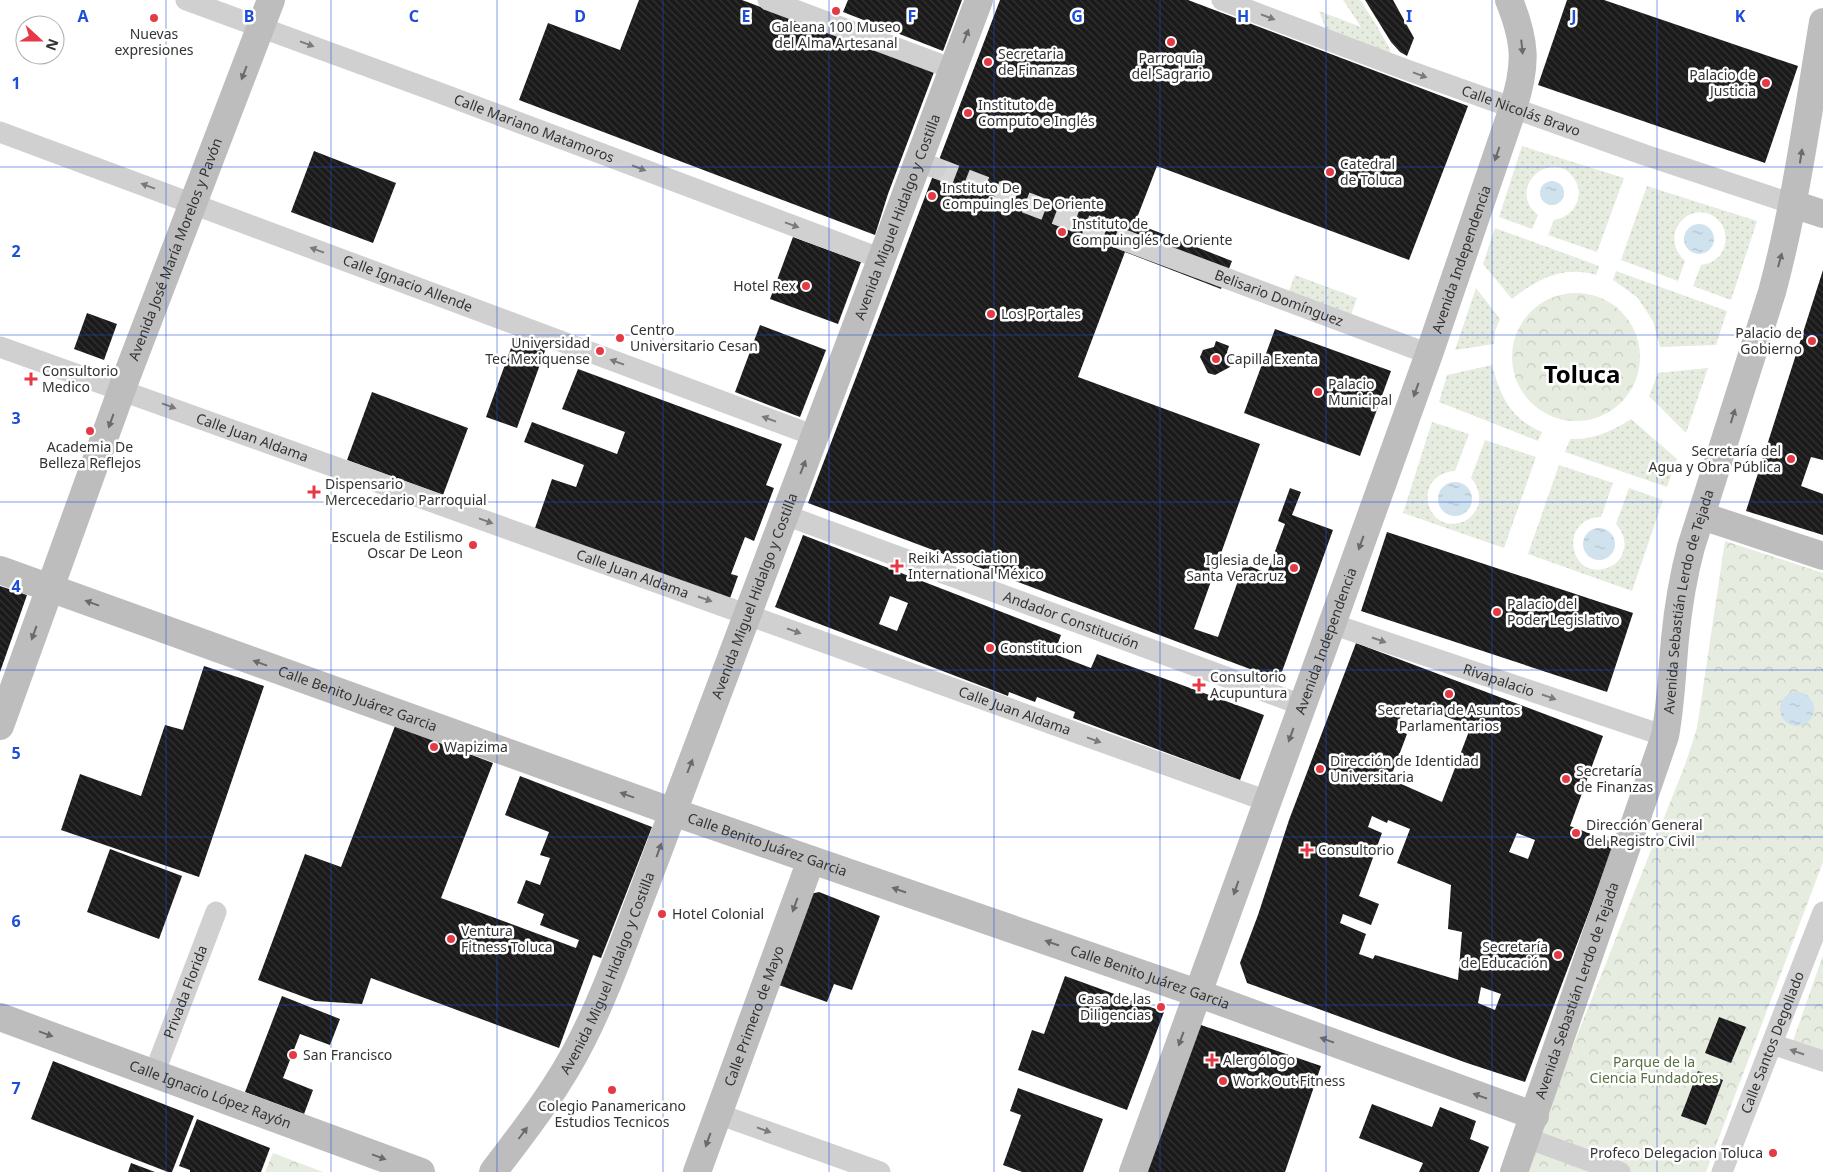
<svg xmlns="http://www.w3.org/2000/svg" width="1823" height="1172" font-family="'Noto Sans',sans-serif">
<style>
.grass{fill:url(#grass-dots)}
.park{fill:url(#park-crowns)}
.water{fill:url(#water-ripples)}
.building{fill:url(#building-back-hatch);fill-rule:evenodd}
.lines{fill:none;stroke-linecap:round;stroke-linejoin:round}
.street-tunnel{stroke:#d6d6d6;stroke-width:21;stroke-dasharray:21 11;stroke-linecap:butt}
.street{stroke:#d0d0d0;stroke-width:21}
.secondary{stroke:#bdbdbd;stroke-width:28}
.oneway{fill:#7a7a7a}
.oneway2{fill:#6a6a6a}
.grid{fill:none;stroke:#1d4ed8;stroke-width:1;stroke-opacity:0.55}
.poi-dot{fill:#e63946;stroke:#fff;stroke-width:2}
.labels{text-anchor:middle;stroke-width:5;stroke-linejoin:round;paint-order:stroke}
.poi-label{font-size:14px;fill:#333;stroke:#fff;text-anchor:start}
.street-label{font-size:14px;fill:#333;stroke:#fff}
.park-label{font-size:14px;fill:#56703f;stroke:#fff}
.town-label{font-size:24px;font-weight:bold;fill:#000;stroke:#fff}
.grid-label{font-size:16px;text-anchor:middle;font-weight:bold;fill:#1d4ed8;stroke:#fff;stroke-width:5;stroke-linejoin:round;paint-order:stroke}
</style>
<defs>
<pattern id="grass-dots" width="8" height="8" patternUnits="userSpaceOnUse" patternTransform="scale(1.25)"><rect width="8" height="8" fill="#e6ecdf"/><path d="M2 2h.1M6 6h.1" fill="none" stroke="#c6cbc0" stroke-width="1.8" stroke-linecap="round"/></pattern>
<pattern id="park-crowns" width="20" height="18" patternUnits="userSpaceOnUse" patternTransform="scale(1.25)"><rect width="20" height="18" fill="#e6ecdf"/><path d="M2 6a3 3 0 1 1 6 0M12 15a3 3 0 1 1 6 0" fill="none" stroke="#c6cbc0"/></pattern>
<pattern id="water-ripples" width="26" height="14" patternUnits="userSpaceOnUse" patternTransform="scale(1.25)"><rect width="26" height="14" fill="#cfe2ee"/><path d="M2 4q2-2 4 0t4 0M15 11q2-2 4 0t4 0" fill="none" stroke="#b2c2cd"/></pattern>
<pattern id="building-back-hatch" width="6" height="6" patternUnits="userSpaceOnUse" patternTransform="scale(1.25)"><rect width="6" height="6" fill="#1a1a1a"/><path d="M-1 5l2 2M0 0l6 6M5-1l2 2" fill="none" stroke="#333"/></pattern>
</defs>
<rect width="100%" height="100%" fill="#fff"/>
<g class="grass">
<path d="M1343,0H1360L1374,21L1391,51L1387,53L1326,30L1319,11L1361,27Z"/>
<path d="M1522,146L1624,178L1597,252L1548,235L1554,220C1564,218 1573,213 1577,202C1580,195 1579,186 1575,180C1554,145 1504,188 1538,215L1532,229L1499,217Z"/>
<path d="M1647,186L1757,221L1731,300L1693,286L1701,265C1712,264 1720,258 1724,248C1727,239 1726,229 1720,222C1695,194 1655,233 1685,261L1678,281L1621,260Z"/>
<path d="M1495,228L1599,266L1596,275C1564,265 1537,279 1512,299L1483,264Z"/>
<path d="M1616,271L1727,311L1716,345L1660,347L1653,321L1637,297L1613,280Z"/>
<path d="M1295,275L1357,298L1349,320L1287,296Z"/>
<path d="M1476,288L1500,319L1495,331L1494,344L1455,350Z"/>
<path d="M1492,365C1500,396 1511,419 1542,432L1538,441L1439,402L1447,375Z"/>
<path d="M1708,368L1686,433L1649,396L1658,373Z"/>
<path d="M1631,419L1677,459L1667,487L1565,452L1570,439C1594,440 1612,431 1631,419Z"/>
<path d="M1432,422L1469,434L1455,471C1411,474 1425,535 1462,522C1469,520 1475,513 1478,506C1481,496 1478,486 1471,478L1485,440L1536,457L1504,548L1403,513Z"/>
<path d="M1559,465L1613,483L1601,517C1558,518 1569,581 1607,568C1614,566 1621,560 1623,552C1627,542 1623,532 1616,524L1629,488L1663,500L1632,591L1528,554Z"/>
</g>
<g class="park">
<circle cx="1576" cy="357" r="64"/>
<path d="M1725,541L1823,573V862L1706,1172H1525L1543,1121L1685,765L1697,728Z"/>
<path d="M1823,955V1052L1793,1041Z"/>
<path d="M273,1153L323,1172H265Z"/>
</g>
<g class="water">
<circle cx="1552" cy="193" r="12"/>
<circle cx="1699" cy="239" r="15"/>
<circle cx="1455" cy="499" r="17"/>
<circle cx="1599" cy="544" r="16"/>
<circle cx="1797" cy="709" r="17"/>
</g>
<g class="building">
<path d="M639,0H742L934,72L888,194L875,235L519,100L548,23L620,50Z"/>
<path d="M848,0H962L943,51L843,12Z"/>
<path d="M1000,0H1188L1468,106L1409,260L1157,166L1135,223L1232,261L1221,289L1125,252L1078,377L1260,444L1194,629L1218,637L1244,564L1267,573L1285,524L1278,521L1290,488L1301,492L1292,515L1333,530L1279,680L808,503Z"/>
<path d="M1365,0H1393L1414,38L1407,56L1400,52L1391,42Z"/>
<path d="M1567,0H1604L1798,66L1765,163L1538,85Z"/>
<path d="M314,151L396,183L373,243L291,212Z"/>
<path d="M793,237L861,262L838,324L770,299Z"/>
<path d="M1823,270V460L1811,457L1801,486L1823,494V535L1746,511Z"/>
<path d="M87,313L117,324L104,360L74,349Z"/>
<path d="M760,325L826,350L800,417L735,392Z"/>
<path d="M1275,329L1391,371L1360,456L1244,413Z"/>
<path d="M515,337L546,348L517,428L486,417Z"/>
<path d="M1216,341L1229,346L1227,352L1232,361L1230,367L1215,375L1208,373L1200,357L1203,350L1214,347Z"/>
<path d="M578,369L782,444L766,485L774,488L754,541L745,537L731,574L738,576L729,601L534,531L552,479L576,487L584,465L524,442L532,422L617,454L625,432L562,409Z"/>
<path d="M372,392L468,428L443,495L347,460Z"/>
<path d="M1387,532L1633,613L1607,692L1361,611Z"/>
<path d="M803,535L1061,635L1054,654L1091,668L1097,654L1264,715L1240,780L1073,718L1075,712L1037,697L1035,702L1009,692L1008,696L775,607ZM890,596L908,603L897,631L879,624Z"/>
<path d="M0,586L27,595L0,672Z"/>
<path d="M1356,643L1603,736L1570,826L1615,843L1525,1082L1467,1063L1247,983L1240,963L1258,915L1289,820ZM1406,702L1471,726L1442,802L1390,779L1407,734L1396,730ZM1372,816L1387,823L1388,820L1410,829L1397,863L1451,885L1448,929L1462,932L1458,980L1375,955L1373,959L1359,954L1366,934L1340,923L1343,914L1371,925L1379,904L1359,896L1382,833L1368,827ZM1517,833L1535,840L1528,859L1509,852ZM1481,987L1501,994L1495,1010L1478,1003Z"/>
<path d="M204,666L264,686L199,877L61,830L80,774L141,796L165,725L183,730Z"/>
<path d="M395,726L493,763L441,898L576,948L579,940L540,925L544,914L517,903L526,880L540,885L550,858L540,855L549,832L505,815L520,776L652,827L601,958L593,955L559,1048L371,978L362,1004L315,1001L258,980L305,854L341,867Z"/>
<path d="M110,849L182,876L159,939L87,912Z"/>
<path d="M819,892L880,916L852,990L834,984L827,1002L776,984L810,894Z"/>
<path d="M1065,976L1164,1012L1127,1110L1018,1070L1032,1030L1044,1034Z"/>
<path d="M282,996L340,1019L330,1045L300,1034L283,1078L313,1090L304,1114L245,1092Z"/>
<path d="M1719,1017L1746,1027L1731,1063L1705,1053Z"/>
<path d="M1198,1024L1321,1066L1285,1172H1146Z"/>
<path d="M53,1061L194,1116L172,1172H168L31,1119Z"/>
<path d="M1698,1071L1723,1080L1706,1125L1681,1116Z"/>
<path d="M1018,1088L1103,1119L1083,1172H1022L1003,1165L1021,1115L1010,1111Z"/>
<path d="M1372,1104L1432,1127L1440,1107L1476,1121L1470,1139L1489,1147L1479,1172H1419L1423,1163L1359,1138Z"/>
<path d="M197,1119L270,1148L261,1172H190V1170L179,1166Z"/>
<path d="M131,1163L155,1172H128Z"/>
</g>
<g class="lines">
<path class="street-tunnel" d="M936,168L1129,242"/>
<g class="street">
<path id="s1" d="M186,0L432,90L882,259"/>
<path d="M768,0L953,69"/>
<path id="s2" d="M1222,0L1407,70L1645,155L1793,204"/>
<path id="s3" d="M0,132C272,231 543,335 815,436"/>
<path d="M918,162L936,168"/>
<path id="s4" d="M1129,242L1429,354"/>
<path id="s5" d="M0,347L1267,801"/>
<path id="s6" d="M785,515L1302,705"/>
<path id="s7" d="M1332,624L1665,736"/>
<path d="M1772,1044L1823,1061"/>
<path id="s8" d="M154,1074L216,912"/>
<path d="M718,1114L880,1172"/>
<path d="M1527,1138L1620,1172"/>
<path id="s9" d="M1722,1172L1823,912"/>
</g>
<g class="secondary">
<path d="M1793,204L1823,214"/>
<path d="M1702,516L1823,556"/>
<path id="s10" d="M0,570L673,812L1197,993L1535,1116"/>
<path id="s11" d="M0,726L126,378L271,0"/>
<path id="s12" d="M0,1017L421,1172"/>
<path id="s13" d="M493,1172C525,1130 558,1088 582,1040C606,993 625,938 644,889L979,0"/>
<path id="s14" d="M697,1172L811,860"/>
<path id="s15" d="M1133,1172L1332,624L1429,354L1513,108C1527,65 1526,42 1509,0"/>
<path id="s16" d="M1514,1172L1665,736C1671,704 1672,671 1675,639C1678,608 1683,577 1691,547L1772,292C1796,203 1808,112 1823,22"/>
</g>
</g>
<defs><path id="oneway-solid" d="M-6-.8H1V-3.2L6.5 0L1 3.2V.8H-6Z" transform="scale(1.25)"/></defs>
<g class="oneway">
<use href="#oneway-solid" transform="translate(1268 17) rotate(21)"/>
<use href="#oneway-solid" transform="translate(307 44) rotate(20)"/>
<use href="#oneway-solid" transform="translate(1420 75) rotate(20)"/>
<use href="#oneway-solid" transform="translate(639 168) rotate(21)"/>
<use href="#oneway-solid" transform="translate(148 186) rotate(-160)"/>
<use href="#oneway-solid" transform="translate(792 225) rotate(20)"/>
<use href="#oneway-solid" transform="translate(317 250) rotate(-160)"/>
<use href="#oneway-solid" transform="translate(617 362) rotate(-160)"/>
<use href="#oneway-solid" transform="translate(169 406) rotate(20)"/>
<use href="#oneway-solid" transform="translate(769 419) rotate(-160)"/>
<use href="#oneway-solid" transform="translate(486 521) rotate(20)"/>
<use href="#oneway-solid" transform="translate(705 599) rotate(19)"/>
<use href="#oneway-solid" transform="translate(794 631) rotate(20)"/>
<use href="#oneway-solid" transform="translate(1379 640) rotate(19)"/>
<use href="#oneway-solid" transform="translate(1549 697) rotate(19)"/>
<use href="#oneway-solid" transform="translate(1094 740) rotate(20)"/>
<use href="#oneway-solid" transform="translate(1797 1052) rotate(-161)"/>
<use href="#oneway-solid" transform="translate(764 1130) rotate(20)"/>
</g>
<g class="oneway2">
<use href="#oneway-solid" transform="translate(966 36) rotate(-69)"/>
<use href="#oneway-solid" transform="translate(1522 47) rotate(84)"/>
<use href="#oneway-solid" transform="translate(244 73) rotate(111)"/>
<use href="#oneway-solid" transform="translate(1497 154) rotate(109)"/>
<use href="#oneway-solid" transform="translate(1801 156) rotate(-81)"/>
<use href="#oneway-solid" transform="translate(1780 260) rotate(-75)"/>
<use href="#oneway-solid" transform="translate(1416 390) rotate(110)"/>
<use href="#oneway-solid" transform="translate(1733 416) rotate(-73)"/>
<use href="#oneway-solid" transform="translate(111 421) rotate(110)"/>
<use href="#oneway-solid" transform="translate(803 467) rotate(-69)"/>
<use href="#oneway-solid" transform="translate(1361 543) rotate(110)"/>
<use href="#oneway-solid" transform="translate(92 603) rotate(-160)"/>
<use href="#oneway-solid" transform="translate(34 633) rotate(110)"/>
<use href="#oneway-solid" transform="translate(260 663) rotate(-160)"/>
<use href="#oneway-solid" transform="translate(1291 735) rotate(110)"/>
<use href="#oneway-solid" transform="translate(690 766) rotate(-69)"/>
<use href="#oneway-solid" transform="translate(627 795) rotate(-160)"/>
<use href="#oneway-solid" transform="translate(659 850) rotate(-70)"/>
<use href="#oneway-solid" transform="translate(1236 888) rotate(109)"/>
<use href="#oneway-solid" transform="translate(899 890) rotate(-161)"/>
<use href="#oneway-solid" transform="translate(795 905) rotate(110)"/>
<use href="#oneway-solid" transform="translate(1052 943) rotate(-161)"/>
<use href="#oneway-solid" transform="translate(46 1034) rotate(20)"/>
<use href="#oneway-solid" transform="translate(1181 1039) rotate(110)"/>
<use href="#oneway-solid" transform="translate(1327 1040) rotate(-160)"/>
<use href="#oneway-solid" transform="translate(1480 1096) rotate(-160)"/>
<use href="#oneway-solid" transform="translate(523 1133) rotate(-53)"/>
<use href="#oneway-solid" transform="translate(708 1140) rotate(110)"/>
<use href="#oneway-solid" transform="translate(379 1157) rotate(20)"/>
</g>
<path class="grid" d="M166,0V1172M331,0V1172M497,0V1172M663,0V1172M829,0V1172M994,0V1172M1160,0V1172M1326,0V1172M1492,0V1172M1657,0V1172M0,167H1823M0,335H1823M0,502H1823M0,670H1823M0,837H1823M0,1005H1823"/>
<g class="poi-dot">
<circle cx="836" cy="11" r="5"/>
<circle cx="154" cy="18" r="5"/>
<circle cx="1171" cy="42" r="5"/>
<circle cx="988" cy="62" r="5"/>
<circle cx="1766" cy="83" r="5"/>
<circle cx="968" cy="113" r="5"/>
<circle cx="1330" cy="172" r="5"/>
<circle cx="932" cy="196" r="5"/>
<circle cx="1062" cy="232" r="5"/>
<circle cx="806" cy="286" r="5"/>
<circle cx="991" cy="314" r="5"/>
<circle cx="620" cy="338" r="5"/>
<circle cx="1812" cy="341" r="5"/>
<circle cx="600" cy="351" r="5"/>
<circle cx="1216" cy="359" r="5"/>
<path d="M28.5 371.5h5v5h5v5h-5v5h-5v-5h-5v-5h5z"/>
<circle cx="1318" cy="392" r="5"/>
<circle cx="90" cy="431" r="5"/>
<circle cx="1791" cy="459" r="5"/>
<path d="M311.5 484.5h5v5h5v5h-5v5h-5v-5h-5v-5h5z"/>
<circle cx="473" cy="545" r="5"/>
<path d="M894.5 558.5h5v5h5v5h-5v5h-5v-5h-5v-5h5z"/>
<circle cx="1294" cy="568" r="5"/>
<circle cx="1497" cy="612" r="5"/>
<circle cx="990" cy="648" r="5"/>
<path d="M1196.5 677.5h5v5h5v5h-5v5h-5v-5h-5v-5h5z"/>
<circle cx="1449" cy="694" r="5"/>
<circle cx="434" cy="747" r="5"/>
<circle cx="1320" cy="769" r="5"/>
<circle cx="1566" cy="779" r="5"/>
<circle cx="1576" cy="833" r="5"/>
<path d="M1304.5 842.5h5v5h5v5h-5v5h-5v-5h-5v-5h5z"/>
<circle cx="662" cy="914" r="5"/>
<circle cx="451" cy="939" r="5"/>
<circle cx="1558" cy="955" r="5"/>
<circle cx="1161" cy="1007" r="5"/>
<circle cx="293" cy="1055" r="5"/>
<path d="M1209.5 1052.5h5v5h5v5h-5v5h-5v-5h-5v-5h5z"/>
<circle cx="1223" cy="1081" r="5"/>
<circle cx="612" cy="1090" r="5"/>
<circle cx="1773" cy="1153" r="5"/>
</g>
<g class="labels">
<g class="poi-label">
<text x="836" y="32" text-anchor="middle">Galeana 100 Museo<tspan x="836" dy="16">del Alma Artesanal</tspan></text>
<text x="154" y="39" text-anchor="middle">Nuevas<tspan x="154" dy="16">expresiones</tspan></text>
<text x="998" y="59">Secretaria<tspan x="998" dy="16">de Finanzas</tspan></text>
<text x="1171" y="63" text-anchor="middle">Parroquia<tspan x="1171" dy="16">del Sagrario</tspan></text>
<text x="1756" y="80" text-anchor="end">Palacio de<tspan x="1756" dy="16">Justicia</tspan></text>
<text x="978" y="110">Instituto de<tspan x="978" dy="16">Computo e Inglés</tspan></text>
<text x="1340" y="169">Catedral<tspan x="1340" dy="16">de Toluca</tspan></text>
<text x="942" y="193">Instituto De<tspan x="942" dy="16">Compuingles De Oriente</tspan></text>
<text x="1072" y="229">Instituto de<tspan x="1072" dy="16">Compuinglés de Oriente</tspan></text>
<text x="796" y="291" text-anchor="end">Hotel Rex</text>
<text x="1001" y="319">Los Portales</text>
<text x="630" y="335">Centro<tspan x="630" dy="16">Universitario Cesan</tspan></text>
<text x="1802" y="338" text-anchor="end">Palacio de<tspan x="1802" dy="16">Gobierno</tspan></text>
<text x="590" y="348" text-anchor="end">Universidad<tspan x="590" dy="16">Tec Mexiquense</tspan></text>
<text x="1226" y="364">Capilla Exenta</text>
<text x="42" y="376">Consultorio<tspan x="42" dy="16">Medico</tspan></text>
<text x="1328" y="389">Palacio<tspan x="1328" dy="16">Municipal</tspan></text>
<text x="90" y="452" text-anchor="middle">Academia De<tspan x="90" dy="16">Belleza Reflejos</tspan></text>
<text x="1781" y="456" text-anchor="end">Secretaría del<tspan x="1781" dy="16">Agua y Obra Pública</tspan></text>
<text x="325" y="489">Dispensario<tspan x="325" dy="16">Mercecedario Parroquial</tspan></text>
<text x="463" y="542" text-anchor="end">Escuela de Estilismo<tspan x="463" dy="16">Oscar De Leon</tspan></text>
<text x="908" y="563">Reiki Association<tspan x="908" dy="16">International México</tspan></text>
<text x="1284" y="565" text-anchor="end">Iglesia de la<tspan x="1284" dy="16">Santa Veracruz</tspan></text>
<text x="1507" y="609">Palacio del<tspan x="1507" dy="16">Poder Legislativo</tspan></text>
<text x="1000" y="653">Constitucion</text>
<text x="1210" y="682">Consultorio<tspan x="1210" dy="16">Acupuntura</tspan></text>
<text x="1449" y="715" text-anchor="middle">Secretaria de Asuntos<tspan x="1449" dy="16">Parlamentarios</tspan></text>
<text x="444" y="752">Wapizima</text>
<text x="1330" y="766">Dirección de Identidad<tspan x="1330" dy="16">Universitaria</tspan></text>
<text x="1576" y="776">Secretaría<tspan x="1576" dy="16">de Finanzas</tspan></text>
<text x="1586" y="830">Dirección General<tspan x="1586" dy="16">del Registro Civil</tspan></text>
<text x="1318" y="855">Consultorio</text>
<text x="672" y="919">Hotel Colonial</text>
<text x="461" y="936">Ventura<tspan x="461" dy="16">Fitness Toluca</tspan></text>
<text x="1548" y="952" text-anchor="end">Secretaría<tspan x="1548" dy="16">de Educación</tspan></text>
<text x="1151" y="1004" text-anchor="end">Casa de las<tspan x="1151" dy="16">Diligencias</tspan></text>
<text x="303" y="1060">San Francisco</text>
<text x="1223" y="1065">Alergólogo</text>
<text x="1233" y="1086">Work Out Fitness</text>
<text x="612" y="1111" text-anchor="middle">Colegio Panamericano<tspan x="612" dy="16">Estudios Tecnicos</tspan></text>
<text x="1763" y="1158" text-anchor="end">Profeco Delegacion Toluca</text>
</g>
<g class="street-label">
<text dy="5" stroke="none"><textPath href="#s2" startOffset="319">Calle Nicolás Bravo</textPath></text>
<text dy="5" stroke="none"><textPath href="#s1" startOffset="371">Calle Mariano Matamoros</textPath></text>
<text dy="5" stroke="none"><textPath href="#s13" startOffset="1041">Avenida Miguel Hidalgo y Costilla</textPath></text>
<text dy="5" stroke="none"><textPath href="#s11" startOffset="508">Avenida José María Morelos y Pavón</textPath></text>
<text dy="5" stroke="none"><textPath href="#s15" startOffset="970">Avenida Independencia</textPath></text>
<text dy="5" stroke="none"><textPath href="#s3" startOffset="435">Calle Ignacio Allende</textPath></text>
<text dy="5" stroke="none"><textPath href="#s4" startOffset="160">Belisario Domínguez</textPath></text>
<text dy="5" stroke="none"><textPath href="#s5" startOffset="268">Calle Juan Aldama</textPath></text>
<text dy="5" stroke="none"><textPath href="#s5" startOffset="672">Calle Juan Aldama</textPath></text>
<text dy="5" stroke="none"><textPath href="#s13" startOffset="636">Avenida Miguel Hidalgo y Costilla</textPath></text>
<text dy="5" stroke="none"><textPath href="#s16" startOffset="598">Avenida Sebastián Lerdo de Tejada</textPath></text>
<text dy="5" stroke="none"><textPath href="#s6" startOffset="305">Andador Constitución</textPath></text>
<text dy="5" stroke="none"><textPath href="#s15" startOffset="565">Avenida Independencia</textPath></text>
<text dy="5" stroke="none"><textPath href="#s7" startOffset="176">Rivapalacio</textPath></text>
<text dy="5" stroke="none"><textPath href="#s10" startOffset="380">Calle Benito Juárez Garcia</textPath></text>
<text dy="5" stroke="none"><textPath href="#s5" startOffset="1078">Calle Juan Aldama</textPath></text>
<text dy="5" stroke="none"><textPath href="#s10" startOffset="815">Calle Benito Juárez Garcia</textPath></text>
<text dy="5" stroke="none"><textPath href="#s13" startOffset="231">Avenida Miguel Hidalgo y Costilla</textPath></text>
<text dy="5" stroke="none"><textPath href="#s10" startOffset="1220">Calle Benito Juárez Garcia</textPath></text>
<text dy="5" stroke="none"><textPath href="#s16" startOffset="192">Avenida Sebastián Lerdo de Tejada</textPath></text>
<text dy="5" stroke="none"><textPath href="#s8" startOffset="88">Privada Florida</textPath></text>
<text dy="5" stroke="none"><textPath href="#s14" startOffset="166">Calle Primero de Mayo</textPath></text>
<text dy="5" stroke="none"><textPath href="#s9" startOffset="139">Calle Santos Degollado</textPath></text>
<text dy="5" stroke="none"><textPath href="#s12" startOffset="224">Calle Ignacio López Rayón</textPath></text>
</g>
<g class="park-label">
<text x="1654" y="1067">Parque de la<tspan x="1654" dy="16">Ciencia Fundadores</tspan></text>
</g>
<g class="town-label">
<text x="1582" y="383">Toluca</text>
</g>
</g>
<g class="grid-label">
<text x="83" y="22">A</text>
<text x="249" y="22">B</text>
<text x="414" y="22">C</text>
<text x="580" y="22">D</text>
<text x="746" y="22">E</text>
<text x="912" y="22">F</text>
<text x="1077" y="22">G</text>
<text x="1243" y="22">H</text>
<text x="1409" y="22">I</text>
<text x="1574" y="22">J</text>
<text x="1740" y="22">K</text>
<text x="16" y="89">1</text>
<text x="16" y="257">2</text>
<text x="16" y="424">3</text>
<text x="16" y="592">4</text>
<text x="16" y="759">5</text>
<text x="16" y="927">6</text>
<text x="16" y="1094">7</text>
</g>
<g transform="translate(40 40) rotate(111)"><circle r="24" fill="#ffffff" stroke="#adadad"/>
<path d="M0-4L9 19L0 12L-9 19Z" fill="#e63946"/>
<text y="-8" font-size="14" font-weight="bold" text-anchor="middle" fill="#333333">N</text>
</g>
</svg>
